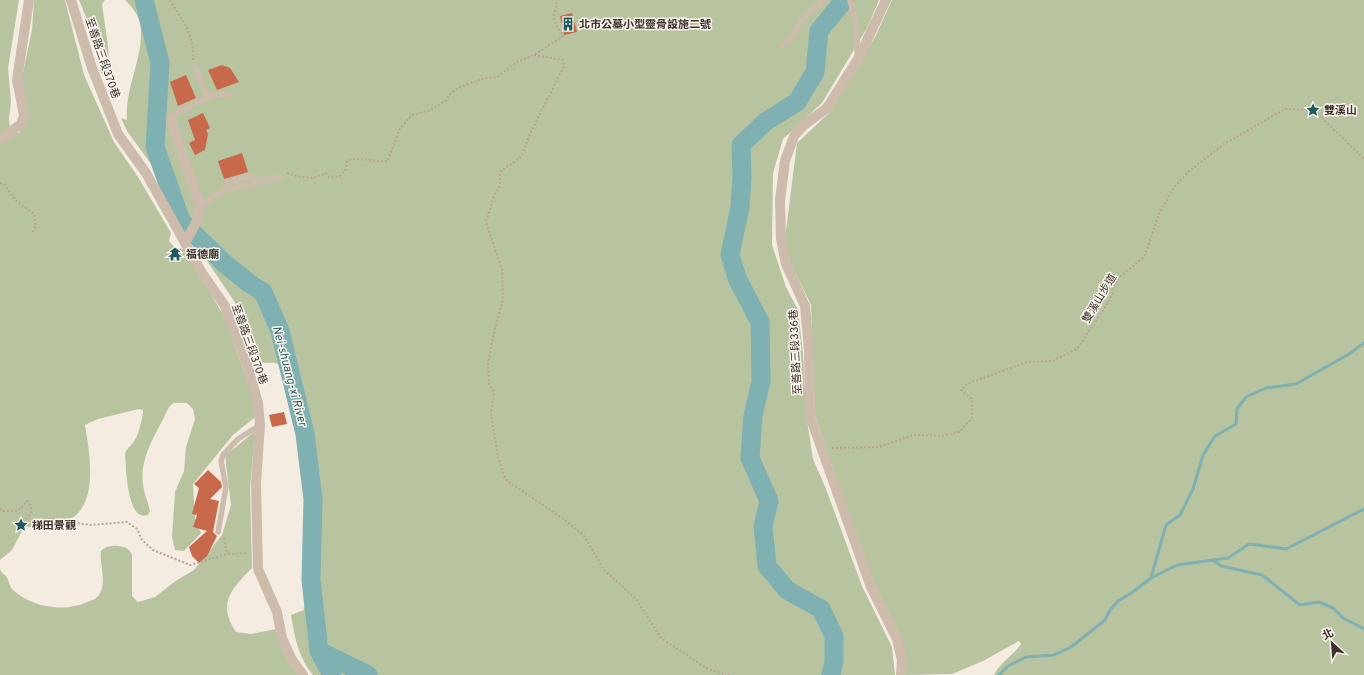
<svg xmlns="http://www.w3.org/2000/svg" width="1364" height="675" viewBox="0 0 1364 675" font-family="Overpass,'Noto Sans TC',sans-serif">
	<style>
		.green { fill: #b8c4a0 }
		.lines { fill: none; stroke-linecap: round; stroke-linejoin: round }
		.stream { stroke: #7fb0b2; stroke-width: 3 }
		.river { stroke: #7fb0b2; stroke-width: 19 }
		.building { fill: #c8694b }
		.path { stroke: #b9a596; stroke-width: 2; stroke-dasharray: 2 2; stroke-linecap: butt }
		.service { stroke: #cdbbac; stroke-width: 5.5 }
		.minor { stroke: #cdbbac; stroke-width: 10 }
		.labels { text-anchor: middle; stroke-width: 3; stroke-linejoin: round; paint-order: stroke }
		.poi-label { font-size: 11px; font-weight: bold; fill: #3b302b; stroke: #fbf5ee; text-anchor: start }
		.street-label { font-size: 11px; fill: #3b302b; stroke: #fbf5ee }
		.water-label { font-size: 12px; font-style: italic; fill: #1f5a5e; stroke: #fbf5ee }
	</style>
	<rect width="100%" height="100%" fill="#f4ebe1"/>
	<g class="green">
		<path d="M0,0H19L8,68L11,102L9,118L10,131L14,133H19L26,123L28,110L23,91L22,77L32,30L34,0H65L84,75L114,142L138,177L171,233L169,241L175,248L184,249L224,316L251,390L256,415L254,418L233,435L193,484L195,520L201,533L184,551L175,550L172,537L175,492L184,471L186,447L195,419L193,409L187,403H173L169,407C158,431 139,457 143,484C144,494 148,502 150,511L148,515C127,523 126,467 125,454C126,449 129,448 132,444C139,436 141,423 143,413V410L139,409L98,419L85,425C89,450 99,501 72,518C59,527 39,527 24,527L12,550L0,560Z"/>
		<path d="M79,0H105L102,4C103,17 114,65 106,74L101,73L94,37Z"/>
		<path d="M125,0H879L867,28L822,103L783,139L773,173L772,245L786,287L798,310L803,353L806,414L813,459L826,489L862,586L892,647L895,675H313C298,656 295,639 291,615L304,610L311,557L294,381C286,362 277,362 258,363L236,304L179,219L159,175L127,131L121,118L127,120C124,87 146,54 140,23C138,14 131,6 125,0Z"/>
		<path d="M892,0H1364V675H994C1000,662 1013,656 1021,644L1019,641L983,661L952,674L906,675L904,648L874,586L815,415L811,305L791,264L785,239L797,143L830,112L876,35Z"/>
		<path d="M255,431L250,488L252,568C231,589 217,604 236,632L251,634L276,629L298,675H0V569C1,572 3,574 6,576C9,580 9,586 13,590C31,607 63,612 85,603C91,600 97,600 100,593C107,582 99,563 101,551C108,543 128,544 132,554V596L138,602L155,597L177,580L194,570L222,535L231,505L225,456Z"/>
	</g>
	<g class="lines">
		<g class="stream">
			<polyline points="1214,561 1221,566 1262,575 1300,605 1319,602 1333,608 1343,618 1364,629"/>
			<polyline points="1151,578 1166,525 1180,515 1193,489 1203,455 1215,436 1236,424 1237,409 1246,397 1266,388 1296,384 1349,354 1364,343"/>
			<polyline points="999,675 1008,666 1026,657 1054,655 1071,647 1105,620 1110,610 1118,601 1130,594 1151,578 1177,565 1228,558 1249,544 1286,549 1364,509"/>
		</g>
		<g class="river">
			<polyline points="144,0 160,63 155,147 181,221 224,263 250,284 263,292 280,331 305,434 313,499 311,580 319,651 332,675"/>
			<polyline points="319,651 368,675"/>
			<polyline points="831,675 834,661 834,636 821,609 787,590 767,566 763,526 769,501 750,458 753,416 761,381 760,322 737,278 730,255 740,207 742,177 741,145 765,122 797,102 815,72 819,31 844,0"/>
		</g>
	</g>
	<g class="building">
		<polygon points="572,13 577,32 564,35 560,16"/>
		<polygon points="222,65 230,68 239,82 217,90 208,70"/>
		<polygon points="186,75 196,98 178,106 170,82"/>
		<polygon points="203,113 210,128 206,130 208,134 205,150 195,155 189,143 195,140 188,120"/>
		<polygon points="242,153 248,172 224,179 218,161"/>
		<polygon points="284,412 287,424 272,427 269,415"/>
		<polygon points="208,470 221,482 222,487 210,499 219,501 213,532 217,536 207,556 199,563 192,556 189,547 207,531 193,527 197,515 192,514 199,488 194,484"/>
	</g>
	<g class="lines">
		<g class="path">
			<path d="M170,0C182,20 195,35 193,60"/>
			<polyline points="534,55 563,60 564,66 530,134 521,157 500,172 500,185 494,196 486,222 502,269 503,299 493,337 488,365 489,383 494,392 491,414 498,457 506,480 565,520 584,536 605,571 636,599 661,638 706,668 726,675"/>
			<path d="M287,173L300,177L313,178L326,173L329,177L340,176L346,169L347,161C361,156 374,163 388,161L400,128L412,115L430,110L445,101L451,93L460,87L485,78L497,77L517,62L534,55L563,36C559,30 554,23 554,15C555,9 558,10 556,0"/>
			<polyline points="0,183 5,185 15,200 34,214 36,225 32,233"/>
			<polyline points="832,448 879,447 914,435 942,436 959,432 972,418 972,399 961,390 967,384 1027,362 1052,361 1077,349 1110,300 1117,279 1144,257 1159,214 1173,189 1188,172 1224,144 1285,109 1314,110 1364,159"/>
			<path d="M0,508L4,511H18L27,501C36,510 30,517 21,523L24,524L56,518L65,525L77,523L91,525L127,522L137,529L142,540L153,550L190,565L227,554L248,553"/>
			<polyline points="224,538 227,554"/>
			<polyline points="728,675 732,675"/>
		</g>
		<g class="service">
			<polyline points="850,0 857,28 857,55"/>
			<polyline points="782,46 793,36 802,19 824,0"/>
			<polyline points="195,67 208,98"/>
			<polyline points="171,120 176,112 216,94 231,95"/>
			<polyline points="226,183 249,176 257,182"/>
			<polyline points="200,206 223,191 243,185 251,186 257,182 281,177"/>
			<polyline points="218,532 226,487 221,461 223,455 238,439 260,425"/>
		</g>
		<g class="minor">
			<polyline points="71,0 92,68 118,134 146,173 202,273 225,306 247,364 258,403 260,425 256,483 258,569 277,612 282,638 292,660 303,675"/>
			<polyline points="886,0 858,59 827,108 803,126 794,136 785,161 780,200 781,239 786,264 805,306 809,350 810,416 871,587 897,639 902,660 901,675"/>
			<polyline points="171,120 200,206 197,221 185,243"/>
			<polyline points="0,140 21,124 24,115 17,80 29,0"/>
		</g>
	</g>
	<defs>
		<g id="building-bare" transform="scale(1.08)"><path d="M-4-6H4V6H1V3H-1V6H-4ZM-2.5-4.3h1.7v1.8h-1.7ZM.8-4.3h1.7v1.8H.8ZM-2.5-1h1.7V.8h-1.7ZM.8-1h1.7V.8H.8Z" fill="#1f5a5e" stroke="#fbf5ee" stroke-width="2.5" paint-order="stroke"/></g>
		<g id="sight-bare" transform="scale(1.08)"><path d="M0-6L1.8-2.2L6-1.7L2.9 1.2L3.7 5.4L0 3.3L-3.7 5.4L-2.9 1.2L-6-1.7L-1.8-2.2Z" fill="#1f5a5e" stroke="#fbf5ee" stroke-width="2.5" paint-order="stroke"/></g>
		<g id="temple-bare" transform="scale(1.08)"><path d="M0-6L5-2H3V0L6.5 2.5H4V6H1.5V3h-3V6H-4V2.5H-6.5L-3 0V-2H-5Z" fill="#1f5a5e" stroke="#fbf5ee" stroke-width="2.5" paint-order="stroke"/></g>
	</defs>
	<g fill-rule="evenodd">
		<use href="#building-bare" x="568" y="24"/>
		<use href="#sight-bare" x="1313" y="110"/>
		<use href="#temple-bare" x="175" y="254"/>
		<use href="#sight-bare" x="21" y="525"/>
	</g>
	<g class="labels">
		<g class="poi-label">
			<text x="579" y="28">北市公墓小型靈骨設施二號</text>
			<text x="1324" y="114">雙溪山</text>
			<text x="186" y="258">福德廟</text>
			<text x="32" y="529">梯田景觀</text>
		</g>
		<g class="street-label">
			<text transform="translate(103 58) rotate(71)" y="4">至善路三段370巷</text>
			<text transform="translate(1099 298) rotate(-59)" y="4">雙溪山步道</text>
			<text transform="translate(250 344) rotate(70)" y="4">至善路三段370巷</text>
			<text transform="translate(795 352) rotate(-93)" y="4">至善路三段336巷</text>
		</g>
		<g class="water-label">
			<text transform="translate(290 376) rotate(75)" y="4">Nei-shuang-xi River</text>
		</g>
	</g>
	<g transform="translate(1332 643) rotate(334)" stroke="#fbf5ee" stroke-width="3" paint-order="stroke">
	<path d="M0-3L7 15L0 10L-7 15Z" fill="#3b302b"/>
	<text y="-6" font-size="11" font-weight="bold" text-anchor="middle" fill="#3b302b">北</text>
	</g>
</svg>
